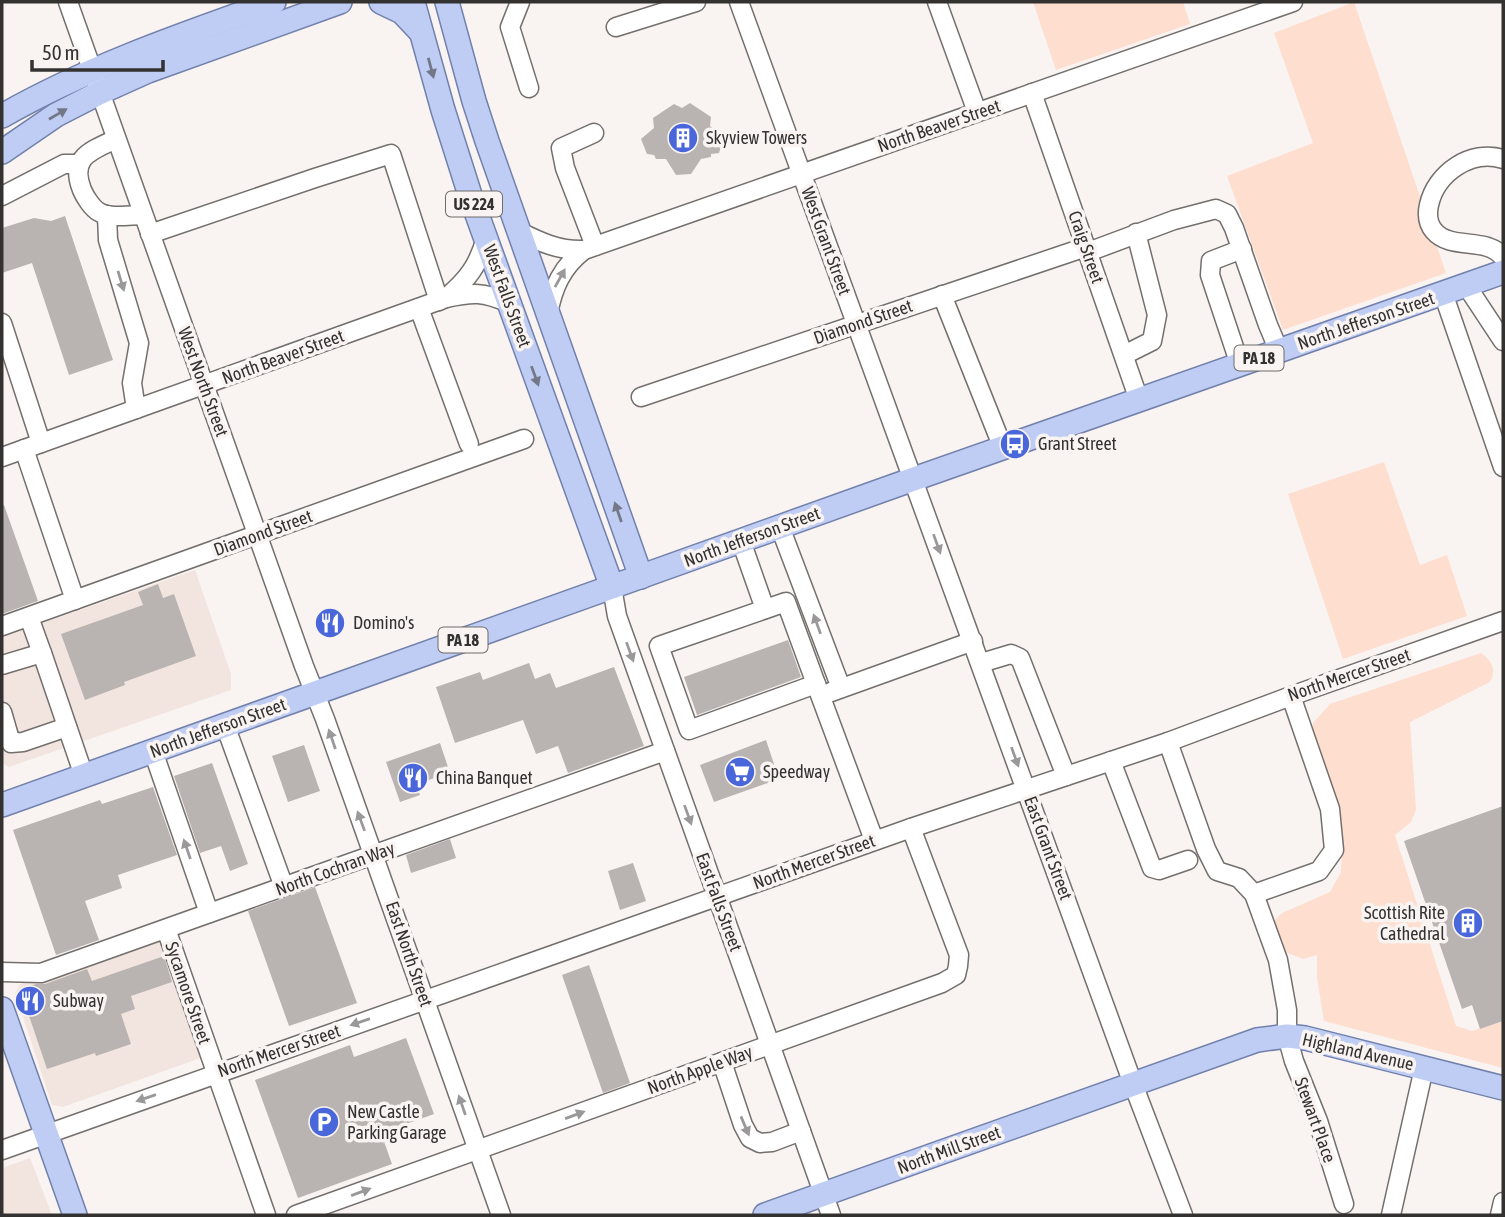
<svg xmlns="http://www.w3.org/2000/svg" width="1505" height="1217" viewBox="0 0 1505 1217" font-family="'Asap Condensed',sans-serif">
	<style>
		.built { fill: #f2e5df }
		.green { fill: #fedece }
		.building { fill: #b9b4b2 }
		.lines { fill: none; stroke-linecap: round; stroke-linejoin: round }
		.minor-casing { stroke: #736f6d; stroke-width: 21 }
		.major-casing { stroke: #7281ab; stroke-width: 26 }
		.minor { stroke: #fff; stroke-width: 18 }
		.major { stroke: #bfcdf4; stroke-width: 23 }
		.oneway { fill: #737889 }
		.oneway2 { fill: #9a9898 }
		.labels { text-anchor: middle; stroke-width: 7; stroke-linejoin: round; paint-order: stroke }
		.shield { fill: #f9f4f2; stroke: #6f6c6b; stroke-width: 2 }
		.shield-label { font-size: 16px; font-weight: bold; fill: #343231 }
		.street-label { font-size: 18px; fill: #343231; stroke: #f9f4f2 }
		.poi-label { font-size: 18px; fill: #343231; stroke: #f9f4f2; text-anchor: start }
	</style>
	<rect width="100%" height="100%" fill="#f9f4f2"/>
	<g class="built">
		<polygon points="195,570 231,674 231,690 9,767 2,763 2,637"/>
		<polygon points="168,934 209,1055 63,1107 52,1105 15,993 20,984"/>
		<polygon points="30,1158 52,1215 2,1215 2,1168"/>
	</g>
	<g class="green">
		<polygon points="1033,2 1183,2 1190,24 1056,70"/>
		<polygon points="1354,2 1446,273 1283,330 1227,176 1313,143 1274,33"/>
		<polygon points="1384,462 1420,565 1447,555 1467,616 1343,659 1288,494"/>
		<path d="M1481,653C1492,661 1497,669 1490,682L1410,722L1416,810L1411,822L1395,835L1456,1026L1472,1031L1503,1021V1068L1324,1021L1317,978V955L1303,959L1277,949L1269,926L1282,913L1330,892L1341,872L1342,842L1311,741L1313,723L1330,704Z"/>
	</g>
	<g class="building">
		<polygon points="690,103 711,117 710,126 724,137 719,153 711,154 711,157 701,159 691,174 676,175 666,159 656,159 654,155 647,154 641,139 654,128 653,118 674,104 682,108"/>
		<polygon points="65,216 113,360 69,375 32,263 2,273 2,228 34,218 51,221"/>
		<polygon points="2,505 4,505 38,601 2,614"/>
		<polygon points="158,584 163,598 174,594 196,656 124,682 125,685 85,700 61,634 143,605 138,592"/>
		<polygon points="788,640 801,677 697,715 684,677"/>
		<polygon points="529,663 535,679 550,673 556,688 614,667 644,746 568,773 558,746 536,754 523,720 455,743 436,687 480,672 483,680"/>
		<polygon points="766,740 779,779 714,802 700,765"/>
		<polygon points="440,743 450,773 416,784 420,795 400,802 386,762"/>
		<polygon points="304,745 320,791 288,802 272,756"/>
		<polygon points="212,763 248,864 230,871 221,846 200,853 174,776"/>
		<polygon points="153,787 177,855 118,875 122,888 85,901 99,940 56,955 13,830 100,800 102,804"/>
		<polygon points="1503,806 1503,1021 1480,1029 1472,1005 1462,1009 1404,841"/>
		<polygon points="450,839 456,858 411,873 406,855"/>
		<polygon points="633,863 646,901 620,910 608,871"/>
		<polygon points="315,887 357,1003 289,1026 248,911"/>
		<polygon points="164,956 172,982 131,996 135,1009 121,1014 131,1044 96,1056 95,1053 47,1069 20,989 36,984 45,984 87,969 92,981"/>
		<polygon points="589,965 630,1083 603,1093 562,975"/>
		<polygon points="406,1038 434,1114 381,1133 392,1164 298,1198 255,1080 350,1045 354,1057"/>
	</g>
	<g class="lines">
		<g class="minor-casing">
			<g id="minor">
				<polyline points="68,2 304,666 325,719 501,1215"/>
				<polyline points="520,2 510,27 529,88"/>
				<polyline points="739,2 1133,1084 1183,1215"/>
				<polyline points="937,2 977,112"/>
				<polyline points="616,27 696,2"/>
				<polyline points="1032,93 1139,400"/>
				<polyline points="594,133 561,148 565,168 595,246"/>
				<path d="M116,139C91,151 69,157 82,190C85,197 92,208 99,212C110,219 130,215 143,215"/>
				<path d="M1503,159C1471,149 1436,173 1429,205C1427,214 1428,224 1434,231C1451,251 1486,236 1503,257"/>
				<polyline points="2,196 64,164 78,164"/>
				<polyline points="107,215 108,240 139,343 132,383 136,409"/>
				<path d="M518,231C540,242 559,251 584,250"/>
				<polyline points="150,234 315,178 391,154 439,301"/>
				<polyline points="1088,252 1174,220 1216,209 1227,214 1234,228 1268,325 1279,351"/>
				<polyline points="1466,285 1503,341"/>
				<polyline points="1443,293 1503,467"/>
				<polyline points="942,295 1003,448"/>
				<path d="M446,298C468,279 478,266 486,238"/>
				<polyline points="419,308 469,444"/>
				<path d="M548,314C553,287 562,267 584,250L1293,2"/>
				<polyline points="2,323 41,443"/>
				<polyline points="1124,355 1152,341 1157,315 1136,233"/>
				<polyline points="1240,365 1210,275 1211,261 1242,249"/>
				<polyline points="641,397 1086,247"/>
				<polyline points="24,449 75,600"/>
				<path d="M2,457L446,298C474,292 483,292 509,303"/>
				<polyline points="780,527 841,688"/>
				<polyline points="741,541 765,609"/>
				<polyline points="612,587 617,616 831,1215"/>
				<polygon points="786,602 816,684 689,730 659,646"/>
				<polyline points="29,617 42,653"/>
				<polyline points="2,626 524,439"/>
				<polyline points="981,663 1011,654 1020,658 1066,776"/>
				<polyline points="2,665 42,653 84,776"/>
				<polyline points="816,684 874,840"/>
				<polyline points="831,692 973,641"/>
				<polyline points="2,712 11,743 23,742 67,727"/>
				<polyline points="225,725 284,887"/>
				<polyline points="1168,742 1206,849 1217,871 1239,878 1254,894 1278,960 1287,1010 1287,1036 1294,1061 1318,1121 1344,1204"/>
				<polyline points="153,751 209,913"/>
				<polyline points="1111,761 1152,868 1159,870 1188,860"/>
				<polyline points="1254,894 1319,871 1334,850 1330,809 1291,696"/>
				<polyline points="166,929 266,1215"/>
				<polyline points="2,972 41,973 665,751"/>
				<polyline points="722,1062 743,1125 750,1138 760,1143 772,1142 801,1131"/>
				<polyline points="2,1150 911,828 1168,742 1291,696 1503,621"/>
				<polyline points="296,1215 942,983 956,975 958,966 959,955 911,828"/>
				<polyline points="1391,1215 1424,1068"/>
				<polyline points="1500,1215 1503,1202"/>
			</g>
		</g>
		<g class="major-casing">
			<g id="major">
				<polyline points="381,2 402,12 420,31"/>
				<polyline points="413,2 443,110 470,195 612,587"/>
				<polyline points="447,2 474,101 487,141 641,577"/>
				<path d="M2,116C88,67 181,35 274,2"/>
				<polyline points="2,152 56,115 99,93 148,71 340,2"/>
				<polyline points="2,805 894,486 1503,272"/>
				<polyline points="2,1009 75,1215"/>
				<polyline points="765,1215 1257,1040 1287,1036 1305,1038 1503,1088"/>
			</g>
		</g>
		<use href="#minor" class="minor"/>
		<use href="#major" class="major"/>
	</g>
	<defs><path id="oneway-solid" d="M-6-.8H1V-3.2L6.5 0L1 3.2V.8H-6Z" transform="scale(1.75)"/></defs>
	<g class="oneway">
		<use href="#oneway-solid" transform="translate(431 68) rotate(75)"/>
		<use href="#oneway-solid" transform="translate(58 114) rotate(-30)"/>
		<use href="#oneway-solid" transform="translate(535 376) rotate(70)"/>
		<use href="#oneway-solid" transform="translate(618 512) rotate(-109)"/>
	</g>
	<g class="oneway2">
		<use href="#oneway-solid" transform="translate(560 278) rotate(-61)"/>
		<use href="#oneway-solid" transform="translate(121 281) rotate(73)"/>
		<use href="#oneway-solid" transform="translate(937 544) rotate(70)"/>
		<use href="#oneway-solid" transform="translate(817 624) rotate(-110)"/>
		<use href="#oneway-solid" transform="translate(630 652) rotate(70)"/>
		<use href="#oneway-solid" transform="translate(332 739) rotate(-109)"/>
		<use href="#oneway-solid" transform="translate(1015 757) rotate(70)"/>
		<use href="#oneway-solid" transform="translate(688 815) rotate(70)"/>
		<use href="#oneway-solid" transform="translate(361 821) rotate(-110)"/>
		<use href="#oneway-solid" transform="translate(187 849) rotate(-109)"/>
		<use href="#oneway-solid" transform="translate(360 1022) rotate(161)"/>
		<use href="#oneway-solid" transform="translate(146 1098) rotate(161)"/>
		<use href="#oneway-solid" transform="translate(462 1105) rotate(-109)"/>
		<use href="#oneway-solid" transform="translate(575 1115) rotate(-20)"/>
		<use href="#oneway-solid" transform="translate(745 1126) rotate(67)"/>
		<use href="#oneway-solid" transform="translate(361 1192) rotate(-20)"/>
	</g>
	<defs>
		<g id="building-disc" transform="scale(1.575)"><circle r="9.5" fill="#4966da" stroke="#f9f4f2"/><path d="M-4-6H4V6H1V3H-1V6H-4ZM-2.5-4.3h1.7v1.8h-1.7ZM.8-4.3h1.7v1.8H.8ZM-2.5-1h1.7V.8h-1.7ZM.8-1h1.7V.8H.8Z" fill="#fff"/></g>
		<g id="bus-disc" transform="scale(1.575)"><circle r="9.5" fill="#4966da" stroke="#f9f4f2"/><path d="M-5-6H5V4H4V6H2V4H-2V6H-4V4H-5ZM-3.5-4V0h7V-4ZM-3.5 1.2v1.5H-2V1.2ZM2 1.2v1.5H3.5V1.2Z" fill="#fff"/></g>
		<g id="restaurant-disc" transform="scale(1.575)"><circle r="9.5" fill="#4966da" stroke="#f9f4f2"/><path d="M-5-6h1v4h1v-4h1v4h1v-4h1v5L-1.5 .5V6h-2V.5L-5-1ZM5-6V6H3V1.5H1.5Q1.5-4 5-6Z" fill="#fff"/></g>
		<g id="supermarket-disc" transform="scale(1.575)"><circle r="9.5" fill="#4966da" stroke="#f9f4f2"/><path d="M-6-5.5h2.5l.6 2H6L4.5 2H-2.5L-4.4-4H-6ZM-1.5 3.2a1.3 1.3 0 1 0 .1 0ZM3 3.2a1.3 1.3 0 1 0 .1 0Z" fill="#fff"/></g>
		<g id="parking-disc" transform="scale(1.575)"><circle r="9.5" fill="#4966da" stroke="#f9f4f2"/><path d="M-3.5-5.5H1a3.5 3.5 0 0 1 0 7H-1V5.5H-3.5ZM-1-3.4V-.6H.8a1.4 1.4 0 0 0 0-2.8Z" fill="#fff"/></g>
	</defs>
	<g fill-rule="evenodd">
		<use href="#building-disc" x="683" y="138"/>
		<use href="#bus-disc" x="1015" y="444"/>
		<use href="#restaurant-disc" x="330" y="623"/>
		<use href="#supermarket-disc" x="740" y="772"/>
		<use href="#restaurant-disc" x="413" y="778"/>
		<use href="#building-disc" x="1468" y="923"/>
		<use href="#restaurant-disc" x="30" y="1001"/>
		<use href="#parking-disc" x="324" y="1122"/>
	</g>
	<g class="labels">
		<g class="shield">
			<rect x="446" y="191.5" width="56" height="25" rx="5"/>
			<rect x="1234.5" y="345.5" width="49" height="25" rx="5"/>
			<rect x="438.5" y="627.5" width="49" height="25" rx="5"/>
		</g>
		<g class="shield-label">
			<text x="474" y="210">US 224</text>
			<text x="1259" y="364">PA 18</text>
			<text x="463" y="646">PA 18</text>
		</g>
		<g class="street-label">
			<text transform="translate(939 126) rotate(-19)" y="6">North Beaver Street</text>
			<text transform="translate(826 241) rotate(70)" y="6">West Grant Street</text>
			<text transform="translate(1086 247) rotate(71)" y="6">Craig Street</text>
			<text transform="translate(507 296) rotate(70)" y="6">West Falls Street</text>
			<text transform="translate(1366 321) rotate(-19)" y="6">North Jefferson Street</text>
			<text transform="translate(863 322) rotate(-19)" y="6">Diamond Street</text>
			<text transform="translate(283 357) rotate(-20)" y="6">North Beaver Street</text>
			<text transform="translate(203 382) rotate(70)" y="6">West North Street</text>
			<text transform="translate(263 533) rotate(-20)" y="6">Diamond Street</text>
			<text transform="translate(752 537) rotate(-20)" y="6">North Jefferson Street</text>
			<text transform="translate(1349 675) rotate(-19)" y="6">North Mercer Street</text>
			<text transform="translate(218 728) rotate(-20)" y="6">North Jefferson Street</text>
			<text transform="translate(1048 848) rotate(70)" y="6">East Grant Street</text>
			<text transform="translate(814 862) rotate(-20)" y="6">North Mercer Street</text>
			<text transform="translate(335 869) rotate(-20)" y="6">North Cochran Way</text>
			<text transform="translate(719 902) rotate(70)" y="6">East Falls Street</text>
			<text transform="translate(409 954) rotate(71)" y="6">East North Street</text>
			<text transform="translate(188 993) rotate(71)" y="6">Sycamore Street</text>
			<text transform="translate(279 1051) rotate(-19)" y="6">North Mercer Street</text>
			<text transform="translate(1358 1052) rotate(13)" y="6">Highland Avenue</text>
			<text transform="translate(700 1070) rotate(-20)" y="6">North Apple Way</text>
			<text transform="translate(1315 1120) rotate(70)" y="6">Stewart Place</text>
			<text transform="translate(949 1150) rotate(-20)" y="6">North Mill Street</text>
		</g>
		<g class="poi-label">
			<text x="706" y="144">Skyview Towers</text>
			<text x="1038" y="450">Grant Street</text>
			<text x="353" y="629">Domino's</text>
			<text x="763" y="778">Speedway</text>
			<text x="436" y="784">China Banquet</text>
			<text x="1445" y="919" text-anchor="end">Scottish Rite<tspan x="1445" dy="21">Cathedral</tspan></text>
			<text x="53" y="1007">Subway</text>
			<text x="347" y="1118">New Castle<tspan x="347" dy="21">Parking Garage</tspan></text>
		</g>
	</g>
	<rect width="1505" height="1217" fill="none" stroke="#343231" stroke-width="7"/>
	<path d="M32 60v10h131v-10" fill="none" stroke="#343231" stroke-width="3.5"/>
	<text x="42" y="60" font-size="21" fill="#343231" stroke="#f9f4f2" stroke-width="5" paint-order="stroke">50 m</text>
</svg>
